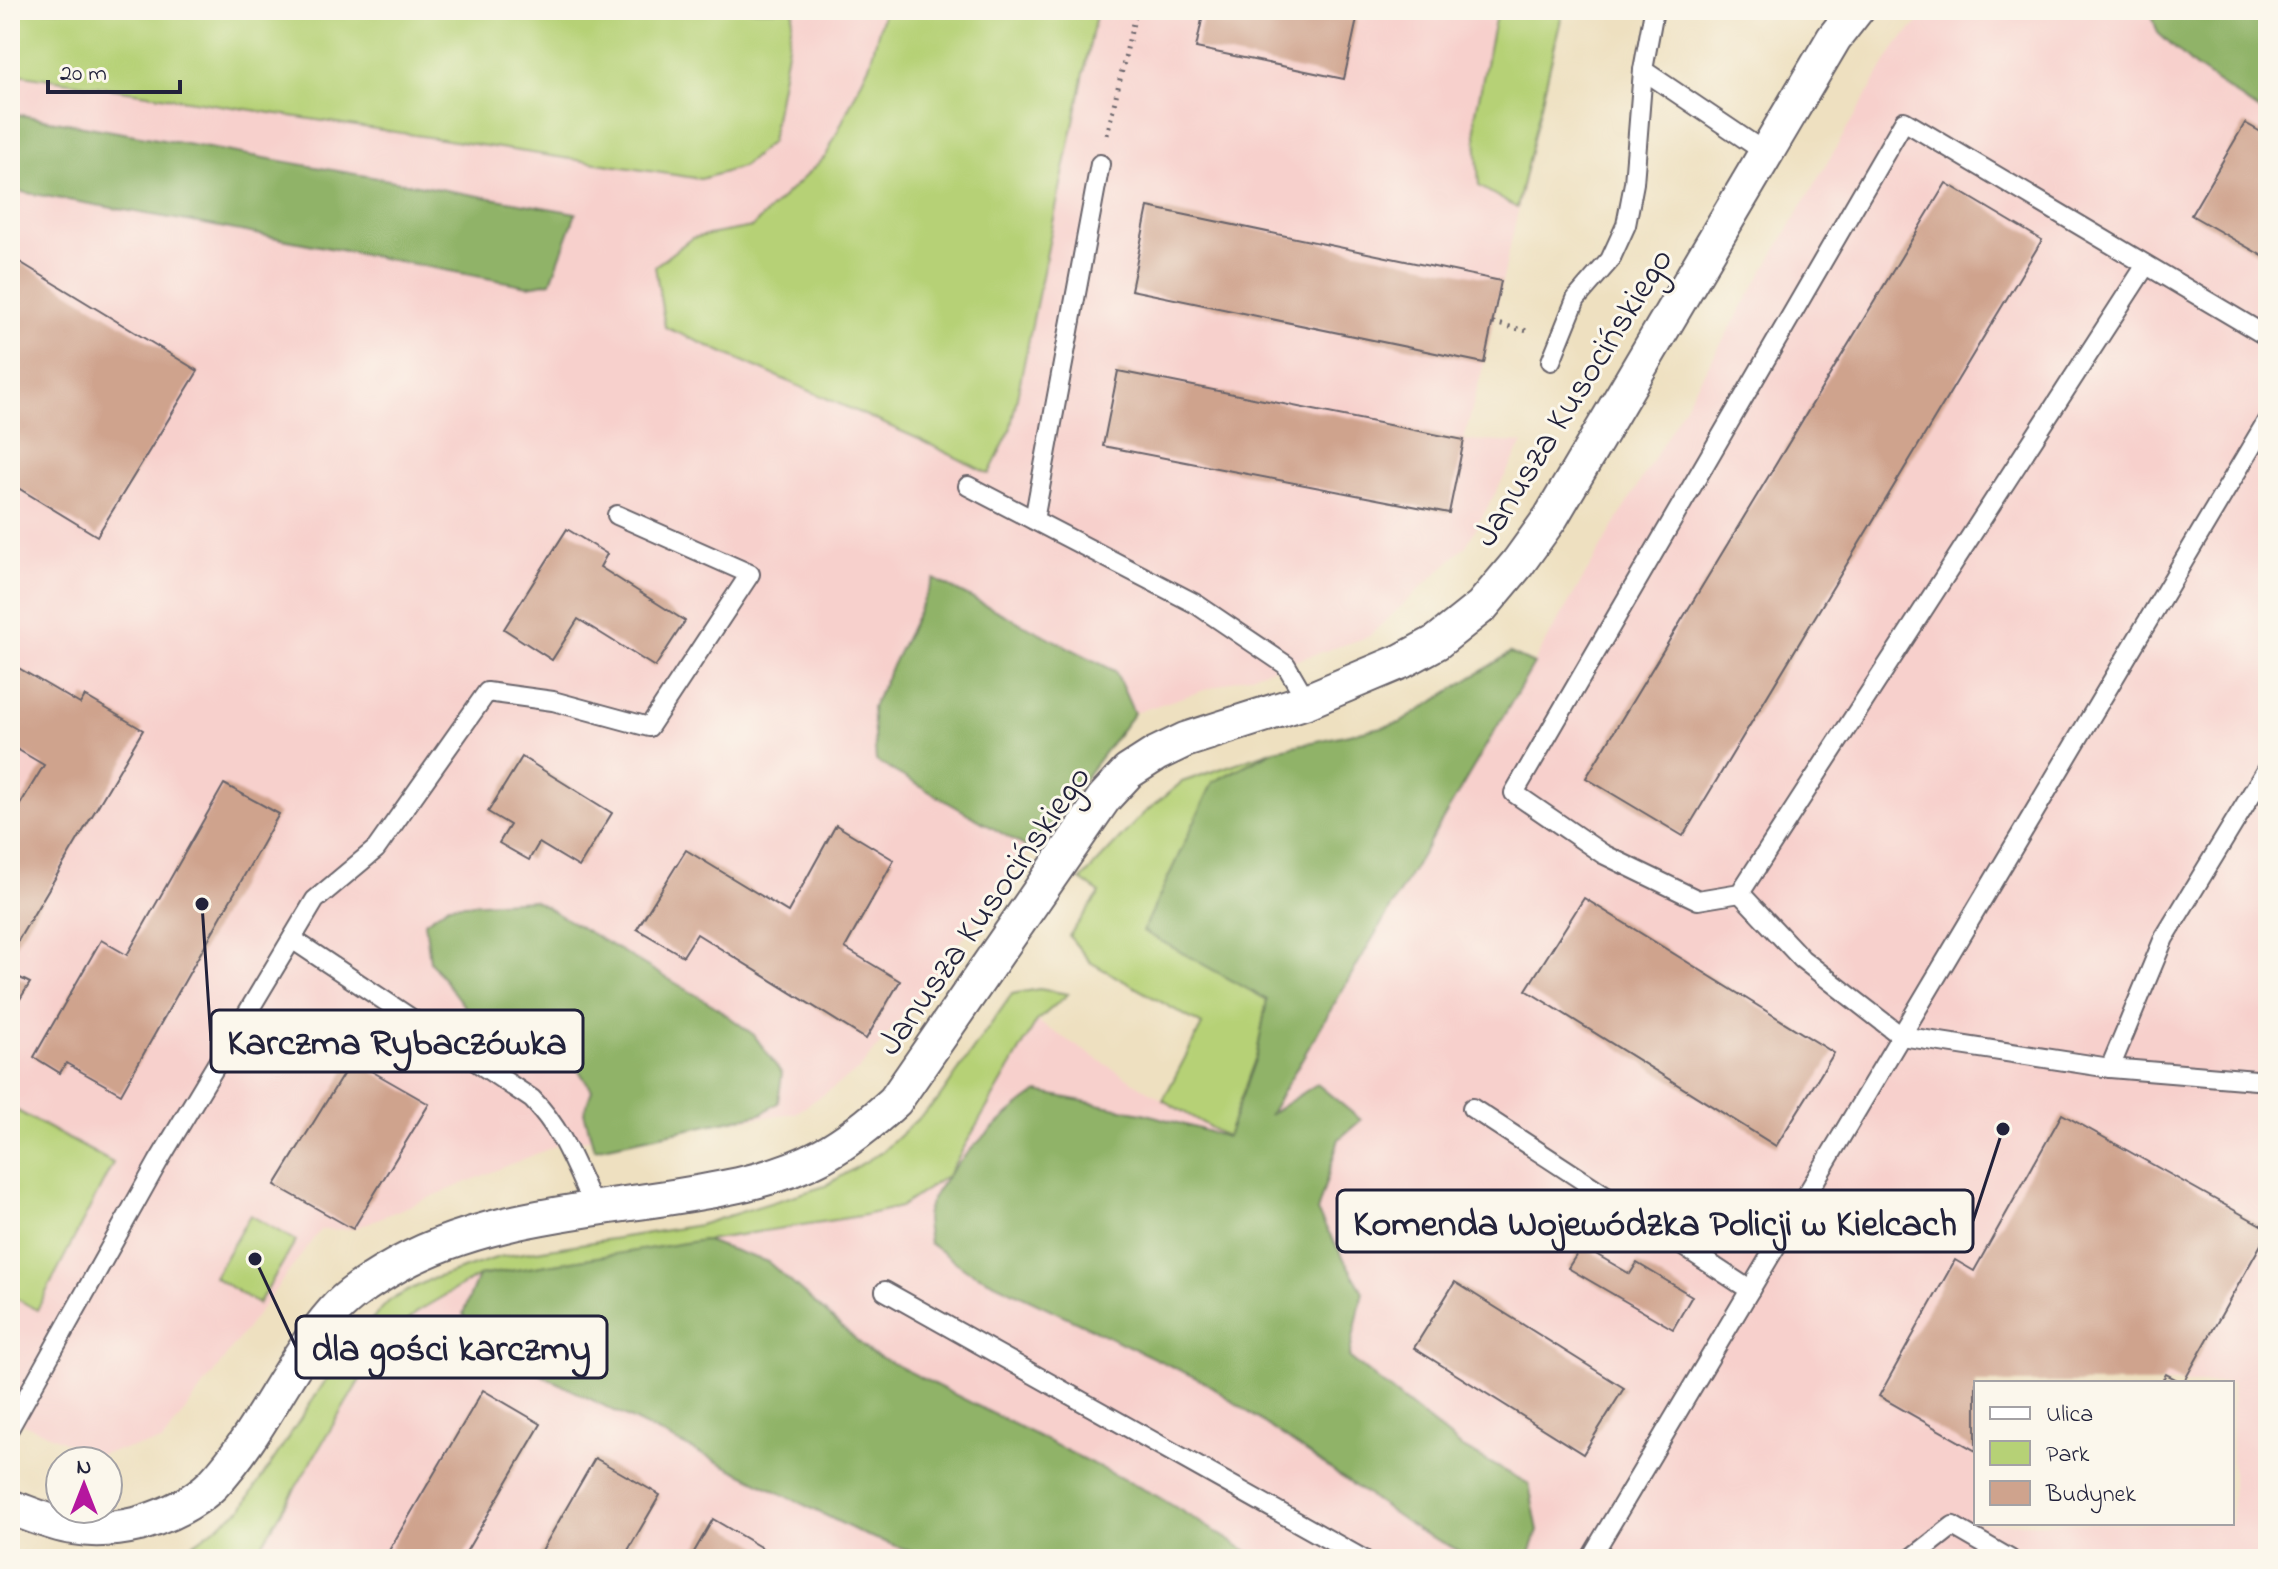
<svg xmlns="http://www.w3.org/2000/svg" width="2278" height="1569" viewBox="0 0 2278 1569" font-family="'Indie Flower',sans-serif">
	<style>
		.built { fill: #f7d0cc; fill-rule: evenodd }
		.green { fill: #b6d176; stroke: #6c7a58; stroke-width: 2 }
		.forest { fill: #90b367; stroke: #596a51; stroke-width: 2 }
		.building { fill: #cfa38d }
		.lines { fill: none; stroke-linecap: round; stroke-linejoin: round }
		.lane-casing { stroke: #69646a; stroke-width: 22 }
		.street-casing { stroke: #69646a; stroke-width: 38 }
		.path { stroke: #69646a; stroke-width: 5; stroke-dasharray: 2 6; stroke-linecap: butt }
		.lane { stroke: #fff; stroke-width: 18 }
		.street { stroke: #fff; stroke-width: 34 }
		.labels { text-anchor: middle; stroke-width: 6; stroke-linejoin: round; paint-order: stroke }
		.street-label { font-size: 36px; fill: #22223b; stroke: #fbf7ec }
		.leader { fill: none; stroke: #22223b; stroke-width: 3 }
		.callout-dot { fill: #22223b; stroke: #fbf7ec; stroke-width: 3 }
		.callout { fill: #fbf7ec; stroke: #22223b; stroke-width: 3 }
		.callout-label { font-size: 38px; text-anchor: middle; font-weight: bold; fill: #22223b }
	</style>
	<rect width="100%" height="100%" fill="#fbf7ec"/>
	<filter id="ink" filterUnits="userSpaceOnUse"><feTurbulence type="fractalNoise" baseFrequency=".0125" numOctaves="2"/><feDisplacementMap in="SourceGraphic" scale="16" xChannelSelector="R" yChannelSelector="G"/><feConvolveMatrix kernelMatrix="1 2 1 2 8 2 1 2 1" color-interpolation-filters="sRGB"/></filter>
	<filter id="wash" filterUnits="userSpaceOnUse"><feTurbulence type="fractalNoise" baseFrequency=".006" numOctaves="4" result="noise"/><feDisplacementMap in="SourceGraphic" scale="32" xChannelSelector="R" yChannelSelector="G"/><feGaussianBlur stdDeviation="1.8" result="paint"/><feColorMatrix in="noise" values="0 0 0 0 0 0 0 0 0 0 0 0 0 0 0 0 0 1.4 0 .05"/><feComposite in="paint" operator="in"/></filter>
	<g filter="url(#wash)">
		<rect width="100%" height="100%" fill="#eee0c0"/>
		<g class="built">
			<polygon points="10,10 1563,10 1484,363 1464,440 1523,443 1466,546 1368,637 1134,713 916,1000 859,1070 796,1113 565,1142 353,1229 320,1230 162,1442 94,1455 10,1418"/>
			<path d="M1931,10H2268V1559H253L376,1353L418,1311L478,1276L860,1216L900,1207L948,1174L1037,1021L1163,1100L1248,1149L1897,44ZM1976,1383H2232V1523H1976Z"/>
		</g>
		<g class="green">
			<polygon points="10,10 794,10 771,142 742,167 701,179 10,73"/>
			<polygon points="884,10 1097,10 1010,431 989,474 921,440 665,327 655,266 692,238 752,227 826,156 870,63"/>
			<polygon points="1497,10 1563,10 1517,208 1479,186 1475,117"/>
			<polygon points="1275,750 1213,782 1267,1000 1257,1054 1227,1137 1163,1100 1202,1025 1090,962 1069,936 1100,893 1081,880 1143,814 1182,782"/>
			<polygon points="1039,989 1068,994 1037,1021 948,1175 900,1207 860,1216 478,1276 418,1311 376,1353 253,1559 145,1559 186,1549 242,1508 352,1340 390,1300 429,1280 499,1257 699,1225 825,1186 883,1151 938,1100 1012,994"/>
			<polygon points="10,1107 113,1163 37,1310 10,1295"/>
			<polygon points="250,1215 296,1241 258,1304 214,1277"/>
		</g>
		<g class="forest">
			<polygon points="2150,10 2268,10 2268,117 2194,66 2158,33"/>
			<polygon points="10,113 576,213 551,282 528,286 204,224 10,190"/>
			<polygon points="934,579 1115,671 1134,713 1031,850 876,761 872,707"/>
			<path d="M1510,653L1534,664L1269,1115L1317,1084L1361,1120L1339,1139L1317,1212L1363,1292L1349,1357L1461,1447L1529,1484L1538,1531L1528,1559H1476L1419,1531L1205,1382L967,1270L929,1243C928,1234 924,1220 927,1212C936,1176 1008,1111 1038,1092L1147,1114L1227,1137L1257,1054L1267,1000L1143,931L1213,782L1275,750L1400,723Z"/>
			<polygon points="534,900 713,1005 754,1035 782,1074 778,1103 761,1114 594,1149 584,1112 592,1090 573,1062 476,1022 430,961 425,922 449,905"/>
			<polygon points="703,1240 768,1262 870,1352 1157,1496 1260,1559 933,1559 865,1535 477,1343 463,1314 478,1276"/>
		</g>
		<g id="blocks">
			<g class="building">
				<polygon points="1204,10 1359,10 1344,79 1196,48"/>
				<polygon points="2245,123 2268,136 2268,259 2191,215"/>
				<polygon points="1946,183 2042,240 1683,836 1586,778"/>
				<polygon points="1148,207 1501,281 1484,363 1131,290"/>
				<polygon points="10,256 198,371 97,536 10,483"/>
				<polygon points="1118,371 1464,440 1449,513 1103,446"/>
				<polygon points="567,529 607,554 600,567 685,621 655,667 578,619 552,660 504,629"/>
				<polygon points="10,663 80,704 85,696 143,730 10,954 10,821 44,765 10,745"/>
				<polygon points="522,757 612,813 579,867 539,843 529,860 499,843 510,825 488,812"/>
				<polygon points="224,784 279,814 121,1094 66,1063 60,1073 34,1057 101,940 127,955"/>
				<polygon points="836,825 894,860 845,948 900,981 866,1039 697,934 683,956 637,929 686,850 788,912"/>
				<polygon points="1584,898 1834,1053 1776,1146 1526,990"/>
				<polygon points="10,973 30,983 10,1015"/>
				<polygon points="352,1060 429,1104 353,1229 275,1185"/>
				<polygon points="2062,1114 2268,1229 2268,1232 2183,1383 2166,1374 2161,1383 1976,1383 1976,1451 1879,1396 1955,1260 1974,1271"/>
				<polygon points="1582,1246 1630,1274 1637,1263 1692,1296 1673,1329 1568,1268"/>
				<polygon points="1455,1282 1624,1388 1583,1454 1414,1348"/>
				<polygon points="483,1390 541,1424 462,1559 384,1559"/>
				<polygon points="595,1458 660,1495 623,1559 537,1559"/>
				<polygon points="713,1519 772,1554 769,1559 690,1559"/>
			</g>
		</g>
	</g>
	<g filter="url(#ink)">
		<use href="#blocks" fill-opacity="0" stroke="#69646a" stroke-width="2"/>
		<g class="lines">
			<g class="lane-casing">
				<g id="lane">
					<polyline points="1654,10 1643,70 1766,153"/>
					<polyline points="2146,265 1740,893 1698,900 1603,854 1514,793 1904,121 2268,337"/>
					<polyline points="1551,361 1576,299 1610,260 1626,225 1634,183 1643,70"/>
					<polyline points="968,486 1196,604 1286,665 1307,701"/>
					<polyline points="1034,520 1100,164"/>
					<polyline points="1740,893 1802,959 1901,1036 2268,419"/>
					<path d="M292,939L532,1099C565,1133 575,1168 595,1209"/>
					<polyline points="2110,1068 2164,938 2268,767"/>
					<polyline points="1472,1108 1750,1290"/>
					<polyline points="885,1291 1363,1559"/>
					<polyline points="10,1427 158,1162 315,900 376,849 487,692 553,701 649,727 750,574 617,515"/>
					<polyline points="1590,1559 1901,1036 2110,1068 2268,1081"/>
					<polyline points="1911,1559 1953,1526 2010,1559"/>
				</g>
			</g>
			<g class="street-casing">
				<path id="street" d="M10,1507C30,1514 52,1524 73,1527C95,1531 118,1529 139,1524C165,1516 193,1504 213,1484C261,1433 288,1363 334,1311C348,1295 369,1282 387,1271C469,1221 573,1212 666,1198C718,1190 775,1181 823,1155C850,1140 872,1122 895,1101L1104,798L1128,772L1156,754L1185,740L1307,701L1402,661L1437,642L1482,606L1518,563L1551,517L1834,38L1856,10"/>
			</g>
			<g class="path">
				<polyline points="1107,135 1136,10"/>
				<polyline points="1493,323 1532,332"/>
			</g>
			<use href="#lane" class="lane"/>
			<use href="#street" class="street"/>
		</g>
	</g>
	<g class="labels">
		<g class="street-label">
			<text transform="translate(1571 396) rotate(-58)" y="13">Janusza Kusocińskiego</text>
			<text transform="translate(982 909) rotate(-55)" y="13">Janusza Kusocińskiego</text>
		</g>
	</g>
	<path class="leader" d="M202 904L211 1041M2003 1129L1973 1221M255 1259L296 1347"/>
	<g class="callout-dot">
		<circle cx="202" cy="904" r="8"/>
		<circle cx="2003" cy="1129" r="8"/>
		<circle cx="255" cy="1259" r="8"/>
	</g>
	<g class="callout">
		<rect x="211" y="1010" width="372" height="62" rx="8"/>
		<rect x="1337" y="1190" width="636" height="62" rx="8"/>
		<rect x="296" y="1316" width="311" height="62" rx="8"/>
	</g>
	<g class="callout-label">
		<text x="397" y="1054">Karczma Rybaczówka</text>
		<text x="1655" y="1235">Komenda Wojewódzka Policji w Kielcach</text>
		<text x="451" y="1360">dla gości karczmy</text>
	</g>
	<rect width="2278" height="1569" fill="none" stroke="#fbf7ec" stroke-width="40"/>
	<rect x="1974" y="1381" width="260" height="144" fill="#fbf7ec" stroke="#a4a2a5" stroke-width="2"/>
	<rect x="1990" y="1407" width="40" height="12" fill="#ffffff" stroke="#a4a2a5" stroke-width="2"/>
	<text x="2046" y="1421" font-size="24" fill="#22223b">Ulica</text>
	<rect x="1990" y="1441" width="40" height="24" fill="#b6d176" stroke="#a4a2a5" stroke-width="2"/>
	<text x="2046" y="1461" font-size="24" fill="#22223b">Park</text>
	<rect x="1990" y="1481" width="40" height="24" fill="#cfa38d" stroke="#a4a2a5" stroke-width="2"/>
	<text x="2046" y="1501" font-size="24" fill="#22223b">Budynek</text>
	<g transform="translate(84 1485)"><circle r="38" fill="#fbf7ec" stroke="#a4a2a5" stroke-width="2"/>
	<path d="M0-6L14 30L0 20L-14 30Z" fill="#b5179e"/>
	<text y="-12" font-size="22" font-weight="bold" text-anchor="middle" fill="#22223b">N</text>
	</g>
	<path d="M48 80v12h132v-12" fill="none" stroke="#22223b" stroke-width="4"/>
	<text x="60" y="80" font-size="24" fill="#22223b" stroke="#fbf7ec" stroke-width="6" paint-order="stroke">20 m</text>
</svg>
